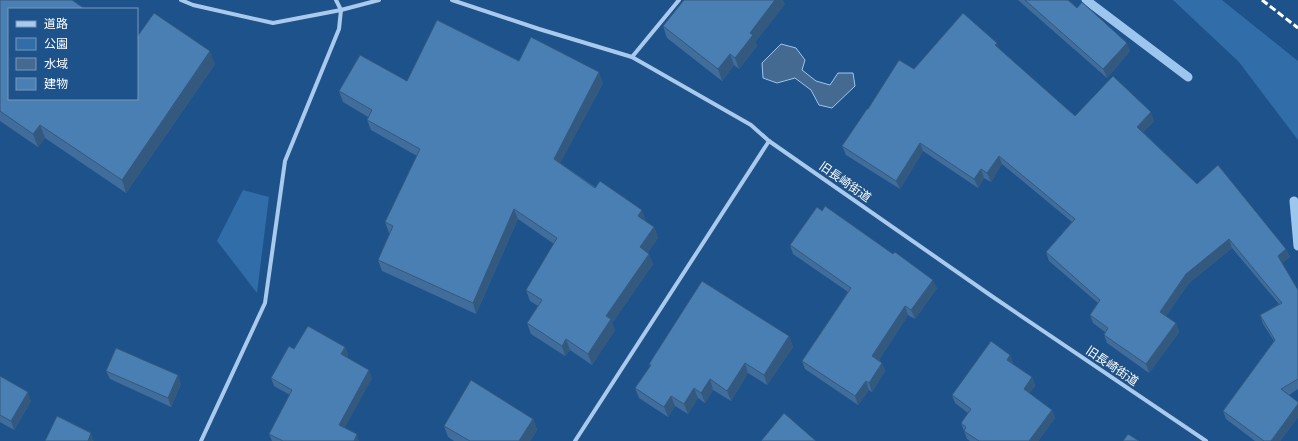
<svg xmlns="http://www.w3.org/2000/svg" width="1298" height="441" viewBox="0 0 1298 441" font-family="Figtree,'Noto Sans JP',sans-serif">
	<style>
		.green { fill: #316da8 }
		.water { fill: #446a92; stroke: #9cc6ee }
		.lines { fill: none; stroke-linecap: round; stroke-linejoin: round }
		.stream { stroke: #9cc6ee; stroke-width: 9 }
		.street { stroke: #a9caec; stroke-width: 4 }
		.rail { stroke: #fff; stroke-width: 3; stroke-dasharray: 7 3; stroke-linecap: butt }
		.wall { fill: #406d9b }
		.shaded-wall { fill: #34597e }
		.building { fill: #4a7fb4; stroke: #34597e }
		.labels { text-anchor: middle; stroke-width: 3; stroke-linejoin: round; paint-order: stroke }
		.street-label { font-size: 12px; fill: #fff; stroke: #1e528a }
	</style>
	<rect width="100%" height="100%" fill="#1e528a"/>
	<g class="green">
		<polygon points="1173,0 1222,0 1298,61 1298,140 1239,62"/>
		<polygon points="243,190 269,197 257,293 217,241"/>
	</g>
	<polygon class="water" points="781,44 796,48 805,60 802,70 816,81 830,85 838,73 853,73 855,86 832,108 819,105 811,90 795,78 777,83 763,78 762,63"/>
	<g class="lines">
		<g class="stream">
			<polyline points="1086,0 1188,77"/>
			<polyline points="1294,201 1298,246"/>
		</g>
		<g class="street">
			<polyline points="181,0 193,5 273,23 341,10 379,0"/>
			<polyline points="452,0 539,29 632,57 751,125 769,141 993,297 1206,441"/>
			<polyline points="632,57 679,0"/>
			<polyline points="201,441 265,303 285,161 339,29 341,10 336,0"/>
			<polyline points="575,441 769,141"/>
		</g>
		<polyline class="rail" points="1262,0 1298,28"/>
	</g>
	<g class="wall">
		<polygon points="0,0 9,99 215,64 126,193 45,138 38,147 0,121"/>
		<polygon points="1018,0 1068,0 1130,51 1107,78"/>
		<polygon points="785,4 755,42 757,46 739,69 734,65 722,81 667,38 663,26"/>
		<polygon points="999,49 1075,116 1154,121 1143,132 1197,184 1286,249 1290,257 1282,263 1298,290 1298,389 1289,395 1298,417 1280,441 1255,441 1226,419 1223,411 1274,341 1263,324 1260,315 1279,304 1232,248 1189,283 1166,316 1176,323 1179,332 1149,373 1107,343 1104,335 1105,332 1093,323 1090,315 1098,303 1049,261 1046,252 1072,222 1002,164 991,182 984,178 978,188 923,151 900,189 846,155 842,146 868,109 914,69"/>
		<polygon points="519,61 603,83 560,163 654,227 658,238 648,252 653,264 612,323 615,330 592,365 570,350 565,356 531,334 527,323 538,306 530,301 526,290 554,244 518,219 476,314 382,271 378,260 390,233 389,233 385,222 417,156 371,130 367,120 368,117 343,102 339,91 407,81"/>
		<polygon points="790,245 937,288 915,319 908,315 879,360 882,363 885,371 872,392 869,390 858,405 805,369 802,361 848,292 793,254"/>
		<polygon points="789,336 793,347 767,385 748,373 731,401 713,390 705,403 698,398 688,414 675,406 668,417 639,398 635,388 650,366 649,364"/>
		<polygon points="345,347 348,355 347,357 372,378 344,428 359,441 272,441 269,434 290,395 274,386 271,378 294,349"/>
		<polygon points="1010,355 1013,364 1032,377 1035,386 1029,393 1052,410 1055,418 1038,441 970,441 967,439 961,423 968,413 955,403 952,395"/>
		<polygon points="106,371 181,384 171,407 110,379"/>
		<polygon points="0,376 31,401 14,430 0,422"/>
		<polygon points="533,419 537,430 530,441 454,441 448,437 444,426"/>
	</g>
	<g class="shaded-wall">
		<polygon points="775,0 783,0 785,4 755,42 757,46 739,69 735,58 750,33"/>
		<polygon points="997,43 1001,52 995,45"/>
		<polygon points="1127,43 1130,51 1107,78 1103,69"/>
		<polygon points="210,51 215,64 126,193 122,180"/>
		<polygon points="730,54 734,65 722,81 718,69"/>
		<polygon points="599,72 603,83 557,169 554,159"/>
		<polygon points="1151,112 1154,121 1140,135 1137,127"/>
		<polygon points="40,125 45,138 38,147 33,134"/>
		<polygon points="920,143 923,151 900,189 896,181"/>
		<polygon points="999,156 1002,164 991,182 987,173"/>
		<polygon points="981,169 984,178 978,188 974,179"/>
		<polygon points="514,209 518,219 476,314 473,303"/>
		<polygon points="642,210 646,221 638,216"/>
		<polygon points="654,227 658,238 644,258 640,247"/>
		<polygon points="1229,239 1232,248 1189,283 1163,321 1160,312 1186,274"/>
		<polygon points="1286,249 1290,257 1281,264 1278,256"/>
		<polygon points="649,254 653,264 612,323 615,330 592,365 588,354 606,316"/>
		<polygon points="933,280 937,288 915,319 911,310"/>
		<polygon points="905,306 908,315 876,365 872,356"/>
		<polygon points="1176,323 1179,332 1149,373 1146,364"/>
		<polygon points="789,336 793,347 767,385 764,375"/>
		<polygon points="566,339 570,350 565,356 562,346"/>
		<polygon points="345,347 348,355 344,362 341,354"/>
		<polygon points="1010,355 1013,364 1010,368 1007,360"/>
		<polygon points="745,363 748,373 731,401 727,391"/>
		<polygon points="882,363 885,371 872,392 869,383"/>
		<polygon points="369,370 372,378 342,433 339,425"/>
		<polygon points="178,375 181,384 171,407 168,398"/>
		<polygon points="1032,377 1035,386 1027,397 1024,389"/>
		<polygon points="710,379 713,390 705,403 701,393"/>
		<polygon points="866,381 869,390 858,405 855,396"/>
		<polygon points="694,388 698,398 688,414 684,404"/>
		<polygon points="28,392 31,401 14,430 11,421"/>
		<polygon points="671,396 675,406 668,417 664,407"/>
		<polygon points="1298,404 1298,417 1280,441 1271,441"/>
		<polygon points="1052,410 1055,418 1038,441 1029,441"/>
		<polygon points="533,419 537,430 530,441 519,441"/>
		<polygon points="91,433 94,441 88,441"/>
		<polygon points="357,434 359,441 354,441"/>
	</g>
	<g class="building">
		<polygon points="0,0 72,0 85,9 9,9 9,99 137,99 137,37 154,13 210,51 122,180 40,125 33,134 0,111"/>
		<polygon points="684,0 775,0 750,33 753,35 735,58 730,54 718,69 663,26"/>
		<polygon points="1025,0 1068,0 1077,8 1082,2 1127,43 1103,69"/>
		<polygon points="963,13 997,43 995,45 1075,116 1113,76 1151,112 1137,127 1197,184 1218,165 1286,249 1278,256 1298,290 1298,379 1281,389 1298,402 1298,404 1271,441 1264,441 1223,411 1275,340 1260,315 1282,303 1229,239 1186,274 1160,312 1176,323 1146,364 1104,335 1108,328 1090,315 1100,300 1046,252 1075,219 999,156 987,173 981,169 974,179 920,143 896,181 842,146 867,109 868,109 899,60 914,69"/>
		<polygon points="437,20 519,61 531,37 599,72 554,159 595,188 600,181 642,210 638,216 654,227 640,247 649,254 606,316 611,319 588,354 566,339 562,346 527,323 542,300 526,290 557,238 514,209 473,303 378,260 393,226 385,222 420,149 367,120 372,110 339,91 360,55 407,81"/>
		<polygon points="825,206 893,254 895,252 933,280 911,310 905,306 872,356 882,363 869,383 866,381 855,396 802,361 851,288 790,245 817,207 822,211"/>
		<polygon points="702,281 789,336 764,375 745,363 727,391 710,379 701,393 694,388 684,404 671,396 664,407 635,388 651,365 649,364"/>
		<polygon points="308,326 345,347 341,354 369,370 339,425 357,434 354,441 283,441 269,434 292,390 271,378 289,346 294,349"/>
		<polygon points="991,341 1010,355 1007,360 1032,377 1024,389 1052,410 1029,441 979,441 964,431 966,427 961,423 971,409 952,395"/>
		<polygon points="116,348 178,375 168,398 106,371"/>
		<polygon points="0,376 28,392 11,421 0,415"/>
		<polygon points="471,380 533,419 519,441 470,441 444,426"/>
		<polygon points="784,413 816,441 761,441"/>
		<polygon points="57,416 91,433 88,441 45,441"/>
		<polygon points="1128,434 1139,441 1123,441"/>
	</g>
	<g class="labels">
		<g class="street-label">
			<text transform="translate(845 182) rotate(35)" y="4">旧長崎街道</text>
			<text transform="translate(1112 366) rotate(34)" y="4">旧長崎街道</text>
		</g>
	</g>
	<rect x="8" y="8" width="130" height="92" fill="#1e528a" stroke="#7897b9"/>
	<rect x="16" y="21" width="20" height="6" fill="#a9caec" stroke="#7897b9"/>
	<text x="44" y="28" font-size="12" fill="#ffffff">道路</text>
	<rect x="16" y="38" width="20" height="12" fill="#316da8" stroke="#7897b9"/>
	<text x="44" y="48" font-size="12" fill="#ffffff">公園</text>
	<rect x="16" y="58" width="20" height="12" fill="#446a92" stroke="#7897b9"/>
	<text x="44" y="68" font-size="12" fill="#ffffff">水域</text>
	<rect x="16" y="78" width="20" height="12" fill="#4a7fb4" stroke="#7897b9"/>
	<text x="44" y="88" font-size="12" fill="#ffffff">建物</text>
</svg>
